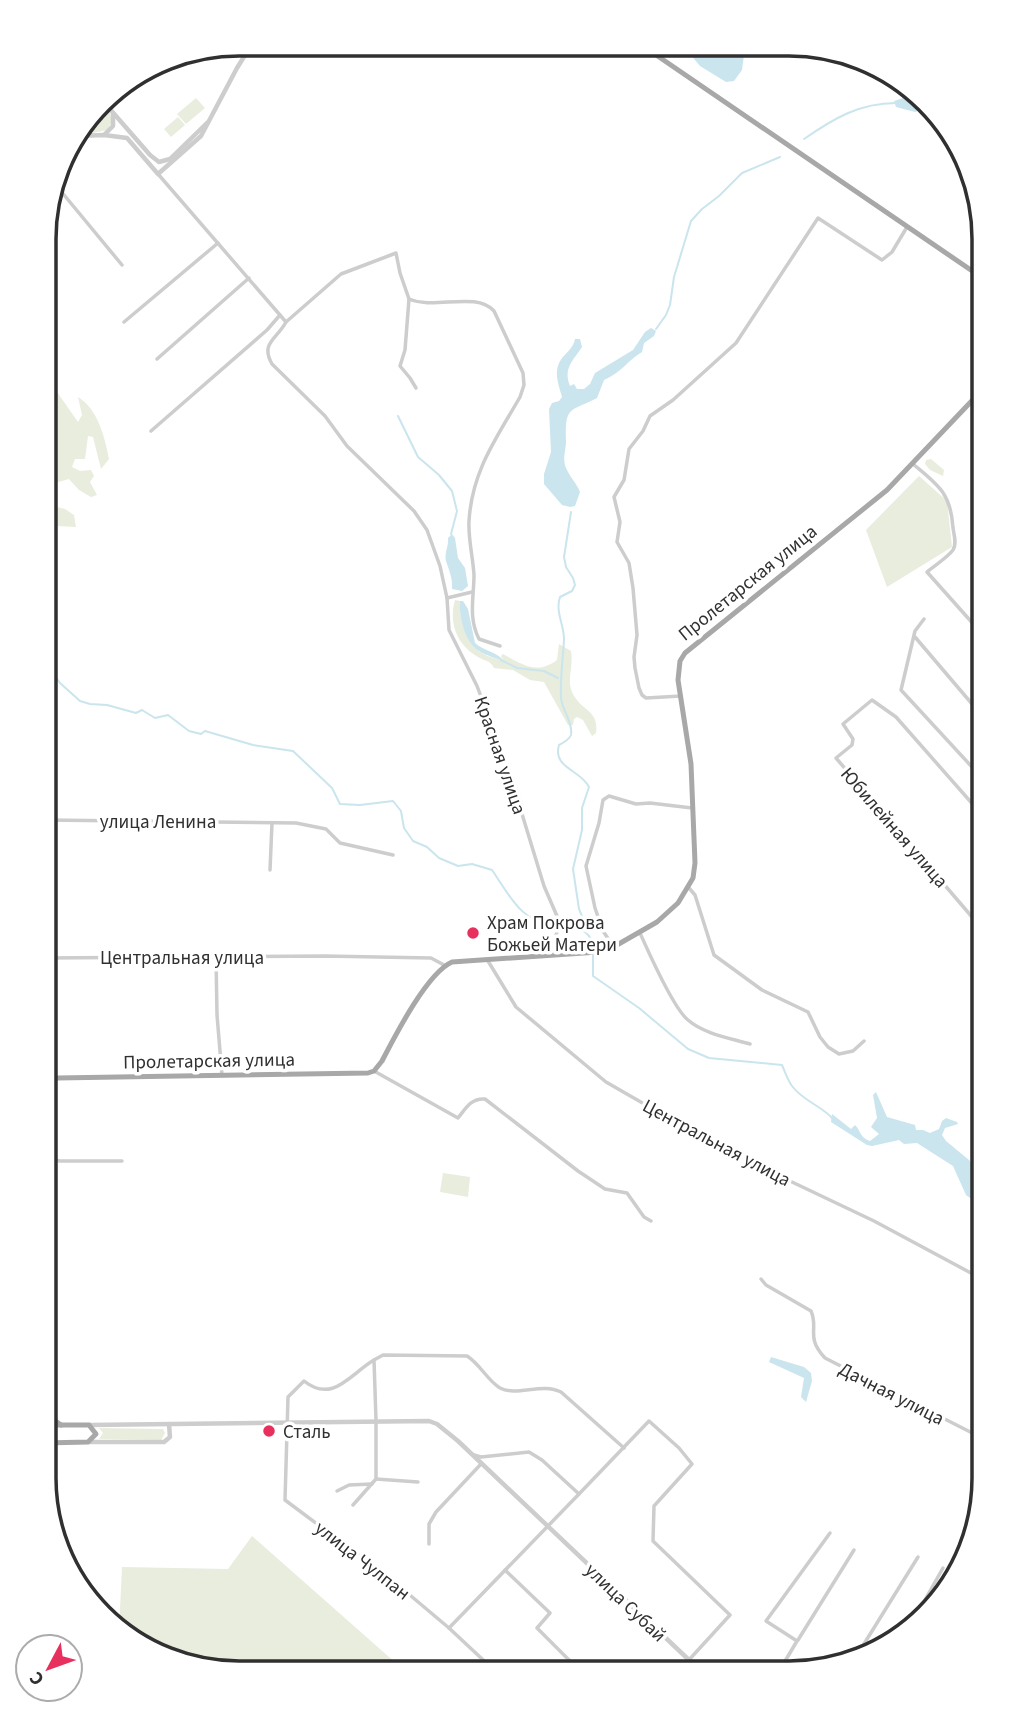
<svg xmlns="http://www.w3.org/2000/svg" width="1028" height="1717" viewBox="0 0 1028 1717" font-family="'Source Sans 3',sans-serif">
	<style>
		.green { fill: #e8edde }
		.water { fill: #cae5ed }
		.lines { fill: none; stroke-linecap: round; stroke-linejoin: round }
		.stream { stroke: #cae5ed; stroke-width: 2 }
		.minor { stroke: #cdcdcd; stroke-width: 3.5 }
		.tertiary { stroke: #cdcdcd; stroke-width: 4.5 }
		.primary { stroke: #a8a8a8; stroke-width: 5 }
		.poi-dot { fill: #e8305e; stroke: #fff; stroke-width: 2.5 }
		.labels { text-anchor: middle; stroke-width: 7; stroke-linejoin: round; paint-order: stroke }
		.street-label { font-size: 19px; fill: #303030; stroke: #fff }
		.poi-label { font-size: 19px; fill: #303030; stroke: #fff; text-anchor: start }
		.rim { fill: none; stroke: #303030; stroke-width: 3.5 }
	</style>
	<rect width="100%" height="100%" fill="#fff"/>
	<g class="green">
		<polygon points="196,98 205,108 186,124 177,114"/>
		<polygon points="100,106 110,112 112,122 107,130 93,133 85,126"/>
		<polygon points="178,117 185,125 171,137 164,129"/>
		<path d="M45,388L57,392L78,422L82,415L78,397C98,409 105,438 109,459L101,469L93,437L88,436L85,459H75L72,467L80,471L91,470L94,476L90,482L97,495L91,497L79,490L69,479L55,483L48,474L45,473V420H56L55,409L45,399Z"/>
		<polygon points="931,459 944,470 943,476 930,470 925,464 926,460"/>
		<polygon points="919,476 947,501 952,547 887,587 866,530"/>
		<polygon points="45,504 65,509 74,515 76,527 56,526 45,521"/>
		<path d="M455,600L460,601C459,618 465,643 482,653C487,657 497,658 504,661L501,656L503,654C523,665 537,675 557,660L559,644L571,651C574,668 565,681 574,696C584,712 599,711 596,733L592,736L583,720L577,717L574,719L573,725H568L544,682L530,680L513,670L494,668C490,660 487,662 480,658C458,647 448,624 455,600Z"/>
		<polygon points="443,1173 470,1177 468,1197 440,1192"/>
		<polygon points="99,1428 163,1429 165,1433 161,1440 99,1439 103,1433"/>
		<polygon points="252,1536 406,1672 213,1672 119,1631 122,1567 228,1569"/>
	</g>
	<g class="water">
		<polygon points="691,47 745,47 742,70 734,81 726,82 700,66 690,54"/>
		<polygon points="914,91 928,107 915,112 896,107 894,101 912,95"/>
		<path d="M651,328L656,331L654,336L644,343L642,352C628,360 621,373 604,380L597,398C569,412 565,406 566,441C566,451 562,458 566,468C570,477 577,484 580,492L575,506L570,507L562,505L544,484V474L551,452L549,409L552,403L559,401L562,397C559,386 554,374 559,363C564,353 573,350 575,339H580L582,347C573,361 563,368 570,386L574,384L577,389H584L590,384L595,373L633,350L645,332Z"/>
		<path d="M452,534L455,538L458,558L465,568L468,586L462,591L452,589C453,579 449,570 446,561C444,553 449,546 448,538Z"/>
		<path d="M460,601H463L468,609L475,643C484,651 498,652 505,662C497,658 486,656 479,651C464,641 459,617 460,601Z"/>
		<path d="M876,1092L887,1117L915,1125L916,1130H923L930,1133L939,1129L942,1121L946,1118L957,1122L958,1124L945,1128L942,1135L946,1141L969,1160L984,1181V1208L966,1195L953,1166L917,1143L904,1144L899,1140L872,1146L867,1145L831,1122L832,1114L851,1129L855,1125C861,1131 860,1138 870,1141L879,1134L871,1127L877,1118L873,1095Z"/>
		<polygon points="771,1357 804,1367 811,1373 812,1381 806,1402 801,1397 804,1378 769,1362"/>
	</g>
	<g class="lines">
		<g class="stream">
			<path d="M804,139C833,119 859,103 896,103"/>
			<polyline points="656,329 666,315 670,305 674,277 691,221 702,209 719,196 742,173 780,157"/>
			<polyline points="398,416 418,457 439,475 452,491 457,511 451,534"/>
			<path d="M571,512L564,557L566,567L573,578L575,585L572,591L560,597C555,612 564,624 564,639C563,660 560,677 561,698C562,710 573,722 571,735C569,740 563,743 559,745C552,768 581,770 589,787L582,808V830L573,869L579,909L584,921L583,930"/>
			<path d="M45,653L49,657L50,669L60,683L80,701L90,704L107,705L136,713L142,710L155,718L168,715L189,731L201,734L205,731L253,745L293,751L332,788L340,804L360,805L393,801L401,811L404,828L413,841L427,847L439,858L458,866L472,864L492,870C508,893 524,928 556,922"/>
			<polyline points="501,660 517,668 544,671 558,678"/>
			<path d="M562,921H569C580,930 594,933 593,950"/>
			<path d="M593,955V976L639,1008L688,1049L709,1058L782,1065C785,1072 788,1081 792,1086C803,1101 822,1106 833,1119"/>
		</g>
		<g class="minor">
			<path d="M158,174L286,322C277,339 260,343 272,364L325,416L347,446L414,511L427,530L440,566L447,598L449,630L477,686L521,802L522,814L544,886L560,923L550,953"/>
			<polyline points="55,184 122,265"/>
			<polyline points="409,299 405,350 400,366 410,378 416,388"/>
			<polyline points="124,322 218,243"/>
			<path d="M286,322L341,274L396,253L400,273L409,299C434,310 476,291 494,311L523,373L524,385L520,397C496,439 472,471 469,521C468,539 473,557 474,575C474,597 468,618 479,639L500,646"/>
			<polyline points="157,359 249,278"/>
			<polyline points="151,431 267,330 280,315"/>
			<path d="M913,464C938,485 951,493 953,528C954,535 957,544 953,550C947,558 935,565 927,572L984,636"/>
			<polyline points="447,598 472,592"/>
			<polyline points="924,619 915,631 901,690 984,780"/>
			<polyline points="915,637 984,718"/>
			<polyline points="681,696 646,698 642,695 639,688 635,668 634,657 637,635 633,588 629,563 617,542 620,522 614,497 624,480 629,449 643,431 650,416 673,400 736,343 818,218 882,260 892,252 907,227"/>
			<polyline points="45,820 296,823 326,829 340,843 393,855"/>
			<polyline points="270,870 272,823"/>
			<polyline points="978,883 984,890"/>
			<polyline points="689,888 695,895 714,955 762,990 808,1012 820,1037 828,1047 839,1054 853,1051 864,1041"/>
			<polyline points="973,917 984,913"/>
			<polyline points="984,931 836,758 852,745 853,739 843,724 872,700 896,717 984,817"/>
			<path d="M640,933C649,953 673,1008 688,1020C704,1034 730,1038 750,1044"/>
			<polyline points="610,948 609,940 603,931 595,908 586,866 599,823 603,800 609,796 636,804 650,803 692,808"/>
			<polyline points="216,957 217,1015 222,1075"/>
			<polyline points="44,958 324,956 431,958 444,965"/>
			<polyline points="488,961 516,1007 606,1082 686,1128 792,1182 874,1221 984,1280"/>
			<path d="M374,1071L458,1118C466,1108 471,1098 485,1099L578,1171L605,1189L627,1193L644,1217L651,1221"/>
			<polyline points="44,1158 60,1161 122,1161"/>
			<path d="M761,1279L766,1285L811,1311C819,1329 805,1337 825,1358L984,1439"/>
			<path d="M374,1360L383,1355L467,1356C480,1364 487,1380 500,1388C517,1397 542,1382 561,1392L624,1448"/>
			<polyline points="474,1455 481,1457 529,1452 542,1460 579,1494 649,1421 679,1448 692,1464 654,1506 653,1541 730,1615 677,1673"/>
			<polyline points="376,1479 418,1482"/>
			<polyline points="337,1491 349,1485 372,1484"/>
			<path d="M353,1505L376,1479V1420L374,1360C350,1374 333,1404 304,1381L288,1397L285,1500L392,1580L449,1628L496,1672"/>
			<polyline points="429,1544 429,1524 436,1512 481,1464"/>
			<polyline points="505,1570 550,1613 537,1628 582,1673"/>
			<polyline points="913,1621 943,1568"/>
			<polyline points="449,1628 579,1494"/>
			<polyline points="798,1640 854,1550"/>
			<polyline points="689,1660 708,1673"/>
			<polyline points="854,1660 918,1557"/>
			<polyline points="778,1673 797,1641 766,1621 830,1533"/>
		</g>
		<g class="tertiary">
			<polyline points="101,104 109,108 150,155 159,162 170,159 207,123"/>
			<polyline points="83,128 91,135"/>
			<polyline points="104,135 113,126 113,114"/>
			<polyline points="77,136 104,135 127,138 158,174 201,136 237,68 252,44"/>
			<polyline points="89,1425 429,1421 437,1424 458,1441 689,1660"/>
			<polyline points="88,1442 164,1442 170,1437 169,1424"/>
		</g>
		<g class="primary">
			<polyline points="643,46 984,279"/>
			<path d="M44,1082L57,1078L368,1073L374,1071L382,1061C395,1036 427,973 452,962L598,952L610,949L657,922L678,903L693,878L695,863L691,764L678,680L680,661L685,653L887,490L984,388"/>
			<polyline points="44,1343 49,1412 54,1420 61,1425"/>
			<polyline points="44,1443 88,1442 96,1434 89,1425 44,1425"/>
		</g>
	</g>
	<g class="poi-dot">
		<circle cx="473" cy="933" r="7"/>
		<circle cx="269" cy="1431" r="7"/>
	</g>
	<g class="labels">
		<g class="street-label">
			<text transform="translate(747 582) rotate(-39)" y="7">Пролетарская улица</text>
			<text transform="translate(501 755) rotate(71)" y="7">Красная улица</text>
			<text x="158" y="828">улица Ленина</text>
			<text transform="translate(895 827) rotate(49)" y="7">Юбилейная улица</text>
			<text x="182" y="964">Центральная улица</text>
			<text transform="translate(209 1060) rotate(-1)" y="7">Пролетарская улица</text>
			<text transform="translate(717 1142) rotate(28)" y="7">Центральная улица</text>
			<text transform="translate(892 1393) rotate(27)" y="7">Дачная улица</text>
			<text transform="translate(363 1560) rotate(38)" y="7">улица Чулпан</text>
			<text transform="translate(626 1602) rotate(44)" y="7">улица Субай</text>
		</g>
		<g class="poi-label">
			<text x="487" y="929">Храм Покрова<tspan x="487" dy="22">Божьей Матери</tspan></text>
			<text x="283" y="1438">Сталь</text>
		</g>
	</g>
	<path d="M0 0H1028V1717H0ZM239 56H789A183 183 0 0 1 972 239V1478A183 183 0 0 1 789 1661H239A183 183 0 0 1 56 1478V239A183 183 0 0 1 239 56Z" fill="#fff" fill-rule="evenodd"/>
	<path class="rim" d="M239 56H789A183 183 0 0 1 972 239V1478A183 183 0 0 1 789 1661H239A183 183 0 0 1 56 1478V239A183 183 0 0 1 239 56Z"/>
	<g transform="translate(49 1668) rotate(229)"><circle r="33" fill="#ffffff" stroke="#acacac" stroke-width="2"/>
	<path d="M0-5L12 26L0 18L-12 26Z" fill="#e8305e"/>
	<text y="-10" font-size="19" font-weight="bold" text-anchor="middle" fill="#303030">С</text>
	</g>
</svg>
